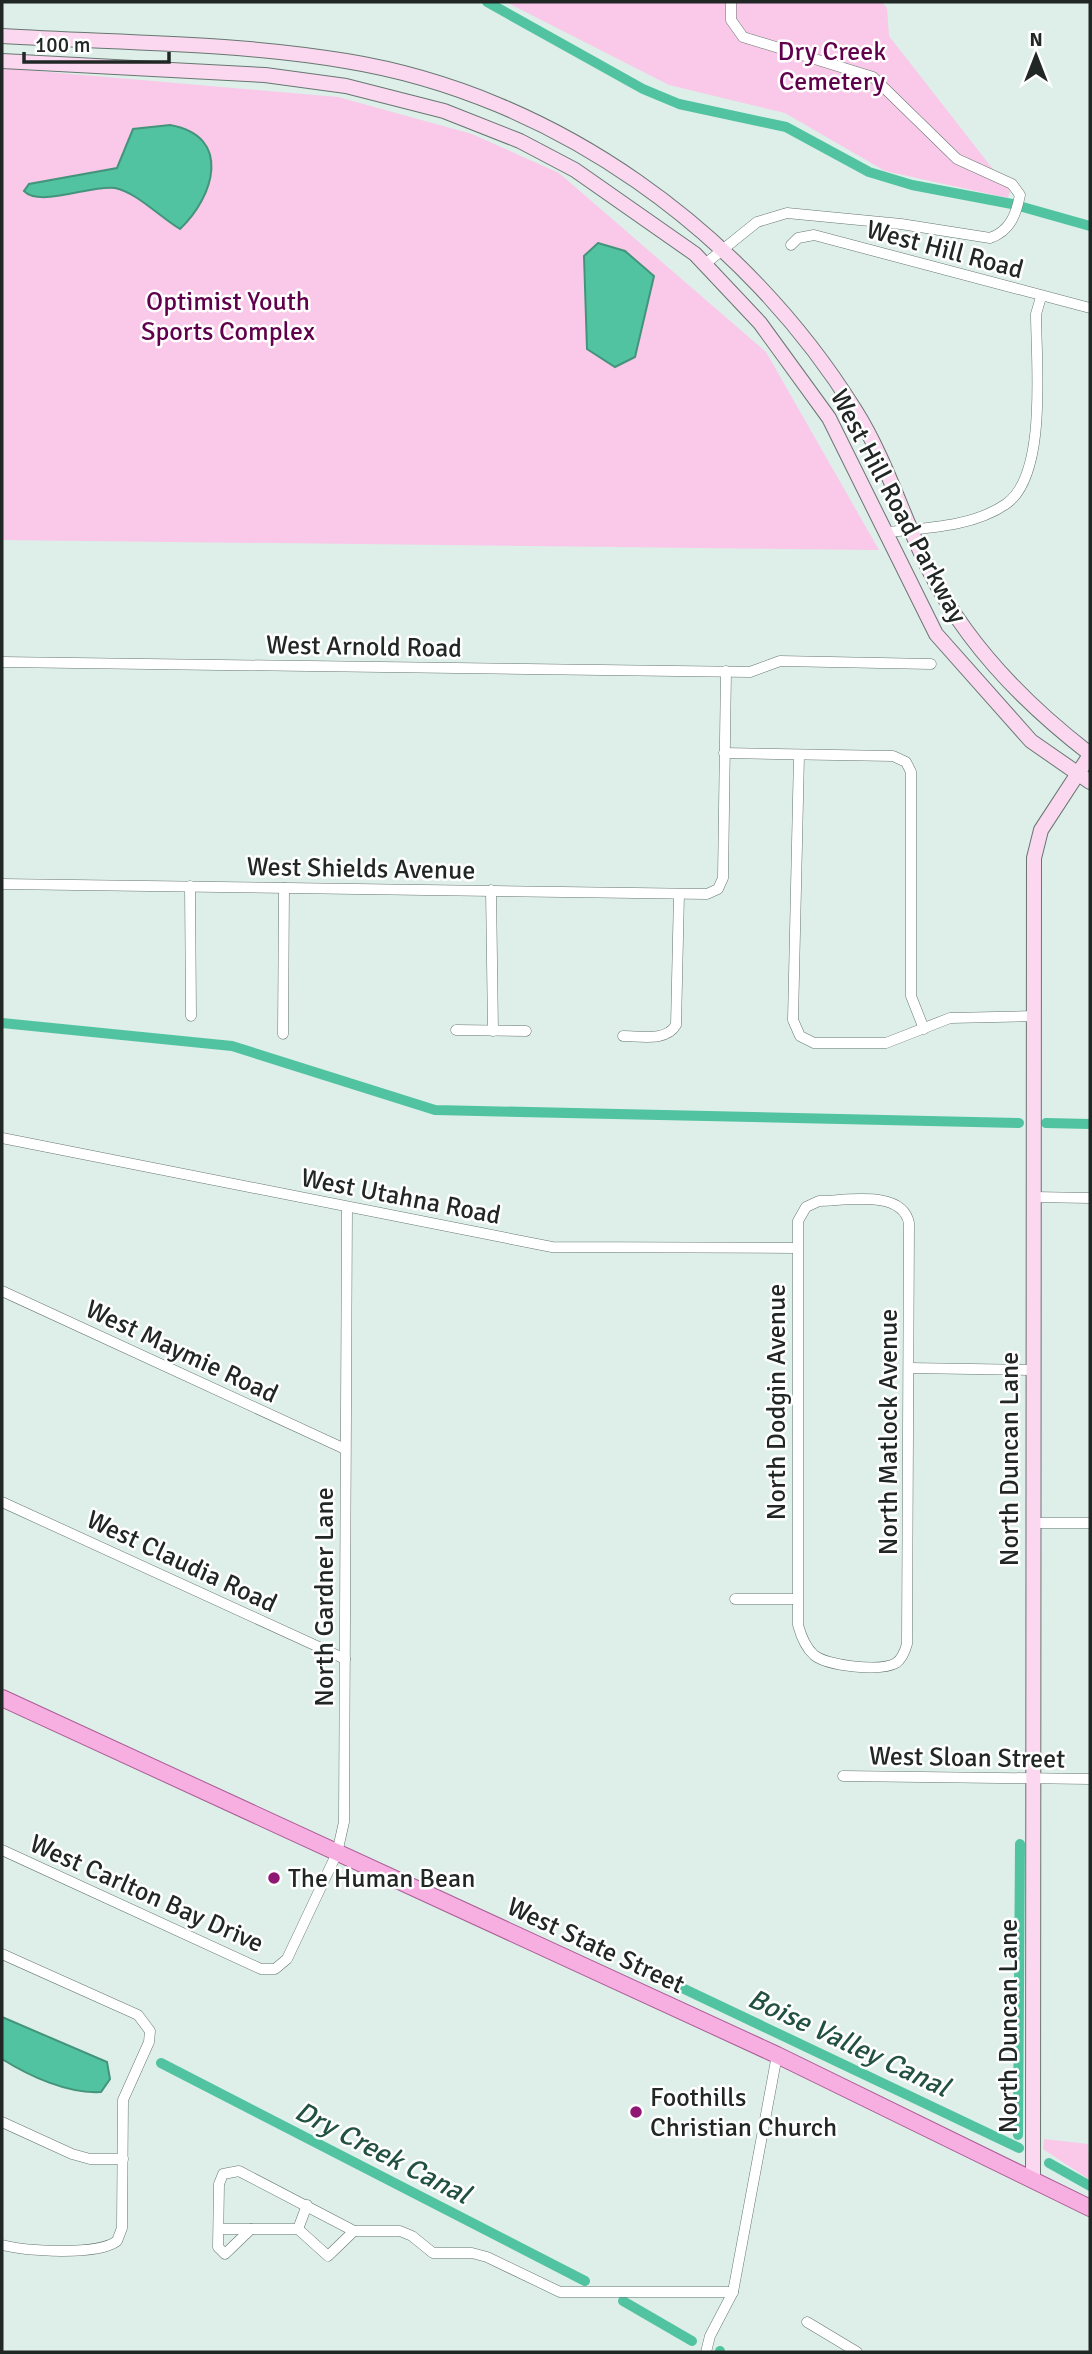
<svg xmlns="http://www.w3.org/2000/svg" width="1092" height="2354" viewBox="0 0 1092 2354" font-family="Signika,sans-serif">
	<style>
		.green { fill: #fac8e8 }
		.water { fill: #52c3a0; stroke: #43947b; stroke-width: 2 }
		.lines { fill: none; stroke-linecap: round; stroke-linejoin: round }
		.canal { stroke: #52c3a0; stroke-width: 10 }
		.street-casing { stroke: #677770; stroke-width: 11 }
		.secondary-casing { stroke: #677770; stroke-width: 16 }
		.primary-casing { stroke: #a95d93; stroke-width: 18 }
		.street { stroke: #fff; stroke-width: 10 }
		.secondary { stroke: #fbd7f0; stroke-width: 14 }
		.primary { stroke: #f7afe2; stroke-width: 16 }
		.poi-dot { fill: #901674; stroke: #fff; stroke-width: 2.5 }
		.labels { text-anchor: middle; stroke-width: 5; stroke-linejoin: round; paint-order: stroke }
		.park-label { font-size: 26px; fill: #60004c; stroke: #fff }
		.street-label { font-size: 26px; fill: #212725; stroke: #fff }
		.poi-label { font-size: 26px; fill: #212725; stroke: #fff; text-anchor: start }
		.water-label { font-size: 28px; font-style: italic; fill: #225142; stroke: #fff }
	</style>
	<rect width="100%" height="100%" fill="#ddefe8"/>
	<g class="green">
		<polygon points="506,2 882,2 887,8 889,36 1010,191 1008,198 885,171 785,113 669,85"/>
		<polygon points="2,68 338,97 472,134 559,173 766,352 879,550 2,540"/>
		<polygon points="1044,2139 1088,2144 1090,2180 1043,2149"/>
	</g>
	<g class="water">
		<path d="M170,125C233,136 214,197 180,229C161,218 136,192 115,188C93,184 40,208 24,191L29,184L117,168L133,129Z"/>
		<polygon points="598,243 625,251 654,276 635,357 615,367 587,349 584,256"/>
		<path d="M2,2017L107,2062L110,2079L101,2092C68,2094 29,2076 2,2059Z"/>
	</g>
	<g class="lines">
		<g class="canal">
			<polyline points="487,2 643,89 679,104 786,127 869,172 912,185 1012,204 1090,226"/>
			<polyline points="2,1023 232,1046 435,1110 1019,1123"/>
			<polyline points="1046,1123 1090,1124"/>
			<polyline points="659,1977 1019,2148"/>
			<polyline points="161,2063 585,2281"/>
			<polyline points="1018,2135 1020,1844"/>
			<polyline points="1049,2163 1090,2186"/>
			<polyline points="623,2301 692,2341"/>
			<polyline points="720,2351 720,2352"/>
		</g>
		<g class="street-casing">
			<g id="street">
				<polyline points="791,245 798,238 814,235 1090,308"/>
				<path d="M705,264L757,222L787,213L901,224L990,238C1010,231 1016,215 1020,195L1012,184L957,159L873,77L743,37L731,20V2"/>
				<path d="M887,532C926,528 973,527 1006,504C1048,475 1036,361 1036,314L1041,297"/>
				<polyline points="2,662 750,672 780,661 931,664"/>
				<polyline points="724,753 893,756 906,762 911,772 911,996 924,1029"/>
				<polyline points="799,755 793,1020 800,1036 814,1043 886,1043 950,1018 1034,1016"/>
				<polyline points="2,884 707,894 718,889 723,878 726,671"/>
				<polyline points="190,886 191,1016"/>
				<polyline points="491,890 493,1031"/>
				<polyline points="456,1030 526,1031"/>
				<polyline points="283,1034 284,888"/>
				<path d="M623,1036C640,1036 666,1042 676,1025L679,894"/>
				<polyline points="2,1138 552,1247 797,1248"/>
				<polyline points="1034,1197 1090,1198"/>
				<path d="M819,1201C845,1201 902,1189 909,1223L907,1644C905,1651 902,1659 896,1663C880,1672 827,1666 814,1655C805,1647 801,1636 798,1625V1221L806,1207Z"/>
				<polyline points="2,1291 345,1449"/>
				<polyline points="910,1368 1033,1370"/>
				<polyline points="2,1502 345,1659"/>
				<polyline points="1033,1523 1090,1523"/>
				<polyline points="735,1599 796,1599"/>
				<polyline points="843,1776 1090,1779"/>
				<polyline points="2,1850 261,1969 275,1969 287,1959 337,1853 344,1822 347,1207"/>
				<path d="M2,1954L138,2015L150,2031L149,2042L123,2100L122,2228L117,2241C97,2256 26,2251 2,2245"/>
				<polyline points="2,2122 72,2154 90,2159 123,2159"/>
				<polyline points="219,2229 298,2229 307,2205"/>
				<polyline points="251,2229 225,2254 218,2247 219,2184 223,2174 239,2171 354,2231 400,2231 412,2236 433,2253 472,2253 487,2257 560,2292 733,2292"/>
				<polyline points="298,2229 328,2256 354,2231"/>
				<polyline points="807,2322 857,2352"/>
				<polyline points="706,2352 710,2336 733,2292 777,2055"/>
			</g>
		</g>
		<g class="secondary-casing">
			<g id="secondary">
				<path d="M2,36C117,43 233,42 346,61C555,95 744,232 855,410C886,459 903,518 929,570C966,644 1025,704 1090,754"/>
				<polyline points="2,61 265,75 346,86 444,111 520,141 575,170 695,254 760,323 829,418 936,634 1031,741 1090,782"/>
				<polyline points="1033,2179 1034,858 1041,830 1090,755"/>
			</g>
		</g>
		<g class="primary-casing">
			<polyline id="primary" points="2,1698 777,2055 1090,2208"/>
		</g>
		<use href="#street" class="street"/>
		<use href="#secondary" class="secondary"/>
		<use href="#primary" class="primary"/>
	</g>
	<g class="poi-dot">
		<circle cx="274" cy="1878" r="7"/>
		<circle cx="636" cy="2112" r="7"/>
	</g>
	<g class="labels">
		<g class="park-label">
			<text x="832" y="60">Dry Creek<tspan x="832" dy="30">Cemetery</tspan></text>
			<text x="228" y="310">Optimist Youth<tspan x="228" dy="30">Sports Complex</tspan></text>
		</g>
		<g class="street-label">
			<text transform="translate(945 249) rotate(15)" y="9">West Hill Road</text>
			<text transform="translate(899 506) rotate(62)" y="9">West Hill Road Parkway</text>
			<text transform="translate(364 646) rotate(1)" y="9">West Arnold Road</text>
			<text transform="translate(361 868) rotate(1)" y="9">West Shields Avenue</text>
			<text transform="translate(401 1196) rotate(11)" y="9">West Utahna Road</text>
			<text transform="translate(182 1351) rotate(25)" y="9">West Maymie Road</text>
			<text transform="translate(776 1402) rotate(-90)" y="9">North Dodgin Avenue</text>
			<text transform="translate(888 1432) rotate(-90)" y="9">North Matlock Avenue</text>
			<text transform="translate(1009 1459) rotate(-90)" y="9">North Duncan Lane</text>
			<text transform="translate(182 1561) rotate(25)" y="9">West Claudia Road</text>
			<text transform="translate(324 1597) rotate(-90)" y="9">North Gardner Lane</text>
			<text transform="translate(967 1757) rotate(1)" y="9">West Sloan Street</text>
			<text transform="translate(147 1893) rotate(24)" y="9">West Carlton Bay Drive</text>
			<text transform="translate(596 1945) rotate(25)" y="9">West State Street</text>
			<text transform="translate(1008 2026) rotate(-90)" y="9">North Duncan Lane</text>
		</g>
		<g class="poi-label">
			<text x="288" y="1887">The Human Bean</text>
			<text x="650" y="2106">Foothills<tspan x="650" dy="30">Christian Church</tspan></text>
		</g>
		<g class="water-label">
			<text transform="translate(849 2042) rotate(25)" y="10">Boise Valley Canal</text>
			<text transform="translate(383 2152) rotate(27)" y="10">Dry Creek Canal</text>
		</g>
	</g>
	<rect width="1092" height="2354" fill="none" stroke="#212725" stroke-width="7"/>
	<g transform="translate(1036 56)" stroke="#ffffff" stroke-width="5" paint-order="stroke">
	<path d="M0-5L12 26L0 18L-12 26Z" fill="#212725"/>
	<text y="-10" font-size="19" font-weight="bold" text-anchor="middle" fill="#212725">N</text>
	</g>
	<path d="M24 52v10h145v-10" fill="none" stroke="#212725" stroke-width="3.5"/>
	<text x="35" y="52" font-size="21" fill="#212725" stroke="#ffffff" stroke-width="5" paint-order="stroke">100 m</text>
</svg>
